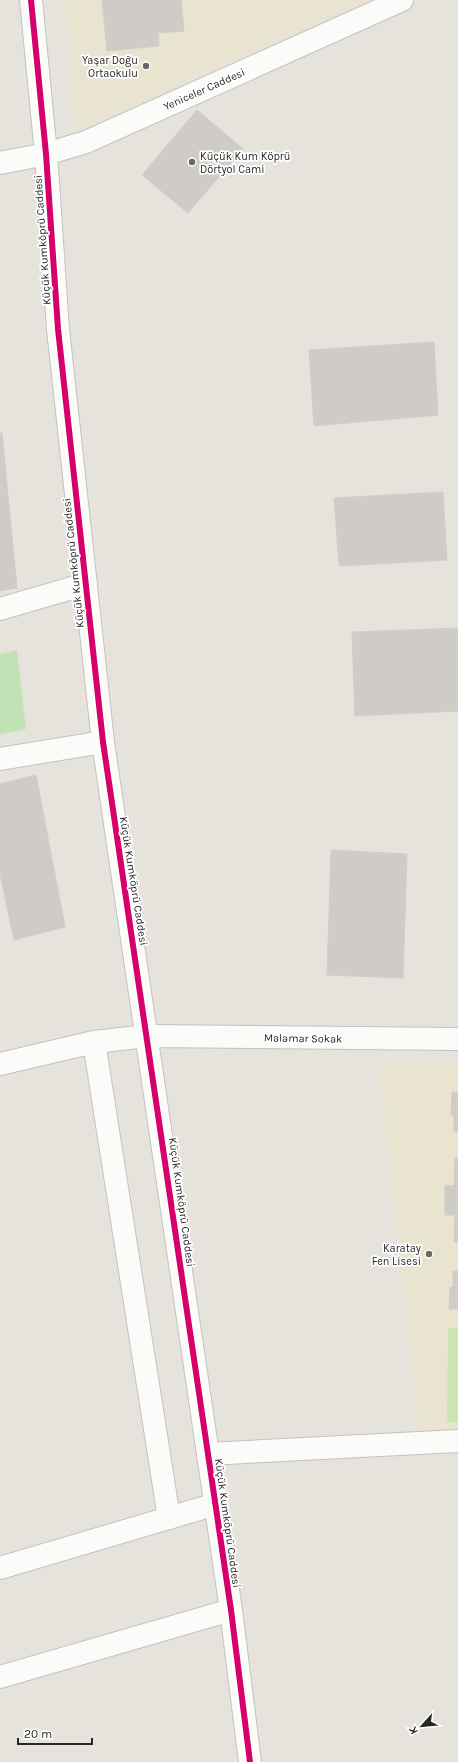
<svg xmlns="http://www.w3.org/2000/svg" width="458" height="1762" viewBox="0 0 458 1762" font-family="Karla,sans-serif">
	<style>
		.education { fill: #e9e4d0 }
		.green { fill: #c1e2b4 }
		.pitch { fill: #cbe6b2 }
		.building { fill: #cfccc7; stroke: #d0cec8 }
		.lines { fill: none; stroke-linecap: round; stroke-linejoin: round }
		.minor-casing { stroke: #c3c2c2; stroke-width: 24 }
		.minor { stroke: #fbfbfa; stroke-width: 22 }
		.cycleway-casing { stroke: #fff; stroke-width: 8 }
		.cycleway { stroke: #d6006c; stroke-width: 6 }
		.poi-dot { fill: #6a6966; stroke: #fff; stroke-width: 1.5 }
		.labels { text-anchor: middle; stroke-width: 3.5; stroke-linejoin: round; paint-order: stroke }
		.poi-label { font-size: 11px; fill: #272727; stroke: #fff; text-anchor: end }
		.street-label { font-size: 11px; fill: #272727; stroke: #fff }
	</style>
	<rect width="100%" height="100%" fill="#e6e3dc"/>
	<g class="education">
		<polygon points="65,0 368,0 76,131"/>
		<polygon points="379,1062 458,1062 458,1446 420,1447"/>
	</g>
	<polygon class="green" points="17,650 26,729 0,734 0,654"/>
	<polygon class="pitch" points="448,1328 458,1328 458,1422 447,1422"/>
	<g class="building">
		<polygon points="102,0 181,0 184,31 158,33 159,46 107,51"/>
		<polygon points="197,110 243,149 188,213 142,175"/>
		<polygon points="434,342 438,415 314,426 309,350"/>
		<polygon points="0,433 2,433 17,588 0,591"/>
		<polygon points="443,492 447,560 339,566 334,498"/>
		<polygon points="458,628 458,711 355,716 352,632"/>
		<polygon points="36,775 65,927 14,940 0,874 0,784"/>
		<polygon points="331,850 407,854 403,978 327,975"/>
		<polygon points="452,1092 458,1092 458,1132 454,1131 454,1115 451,1115"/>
		<polygon points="455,1158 458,1158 458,1242 454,1242 455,1215 445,1215 445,1185 454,1186"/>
		<polygon points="453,1271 458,1271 458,1309 449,1309 450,1287 453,1287"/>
	</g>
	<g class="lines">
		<g class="minor-casing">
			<g id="minor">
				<polyline points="31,0 46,154 58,329 103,742 231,1610 250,1762"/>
				<polyline points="0,163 46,154 86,142 402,0"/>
				<polyline points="0,609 86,584"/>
				<polyline points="0,759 103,742"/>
				<polyline points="94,1042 169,1518"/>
				<polyline points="0,1064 94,1042 147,1036 458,1039"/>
				<polyline points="208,1454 458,1441"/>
				<polyline points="0,1568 216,1504"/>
				<polyline points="0,1677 231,1610"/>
			</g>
		</g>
		<use href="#minor" class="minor"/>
		<g class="cycleway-casing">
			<polyline id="cycleway" points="31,0 46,154 58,329 103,742 231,1610 250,1762"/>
		</g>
		<use href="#cycleway" class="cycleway"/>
	</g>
	<g class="poi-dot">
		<circle cx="146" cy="66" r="4"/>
		<circle cx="192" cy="162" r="4"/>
		<circle cx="429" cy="1254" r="4"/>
	</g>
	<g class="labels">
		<g class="poi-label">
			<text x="138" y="64">Yaşar Doğu<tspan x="138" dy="13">Ortaokulu</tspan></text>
			<text x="200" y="160" text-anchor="start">Küçük Kum Köprü<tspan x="200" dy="13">Dörtyol Cami</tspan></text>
			<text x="421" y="1252">Karatay<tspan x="421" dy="13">Fen Lisesi</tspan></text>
		</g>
		<g class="street-label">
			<text transform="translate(204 89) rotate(-24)" y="4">Yeniceler Caddesi</text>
			<text transform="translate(42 240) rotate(-94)" y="4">Küçük Kumköprü Caddesi</text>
			<text transform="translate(73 563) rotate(-96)" y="4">Küçük Kumköprü Caddesi</text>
			<text transform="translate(134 881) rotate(81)" y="4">Küçük Kumköprü Caddesi</text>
			<text transform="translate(303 1038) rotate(1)" y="4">Malamar Sokak</text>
			<text transform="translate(182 1202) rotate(82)" y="4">Küçük Kumköprü Caddesi</text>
			<text transform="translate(228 1523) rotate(82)" y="4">Küçük Kumköprü Caddesi</text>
		</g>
	</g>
	<g transform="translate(422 1726) rotate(243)" stroke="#ffffff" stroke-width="3" paint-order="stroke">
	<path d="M0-3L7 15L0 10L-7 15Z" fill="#272727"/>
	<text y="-6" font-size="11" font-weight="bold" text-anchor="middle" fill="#272727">K</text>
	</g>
	<path d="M18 1738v6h74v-6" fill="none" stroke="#272727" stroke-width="2"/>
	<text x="24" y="1738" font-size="12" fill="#272727" stroke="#ffffff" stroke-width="3" paint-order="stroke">20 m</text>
</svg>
